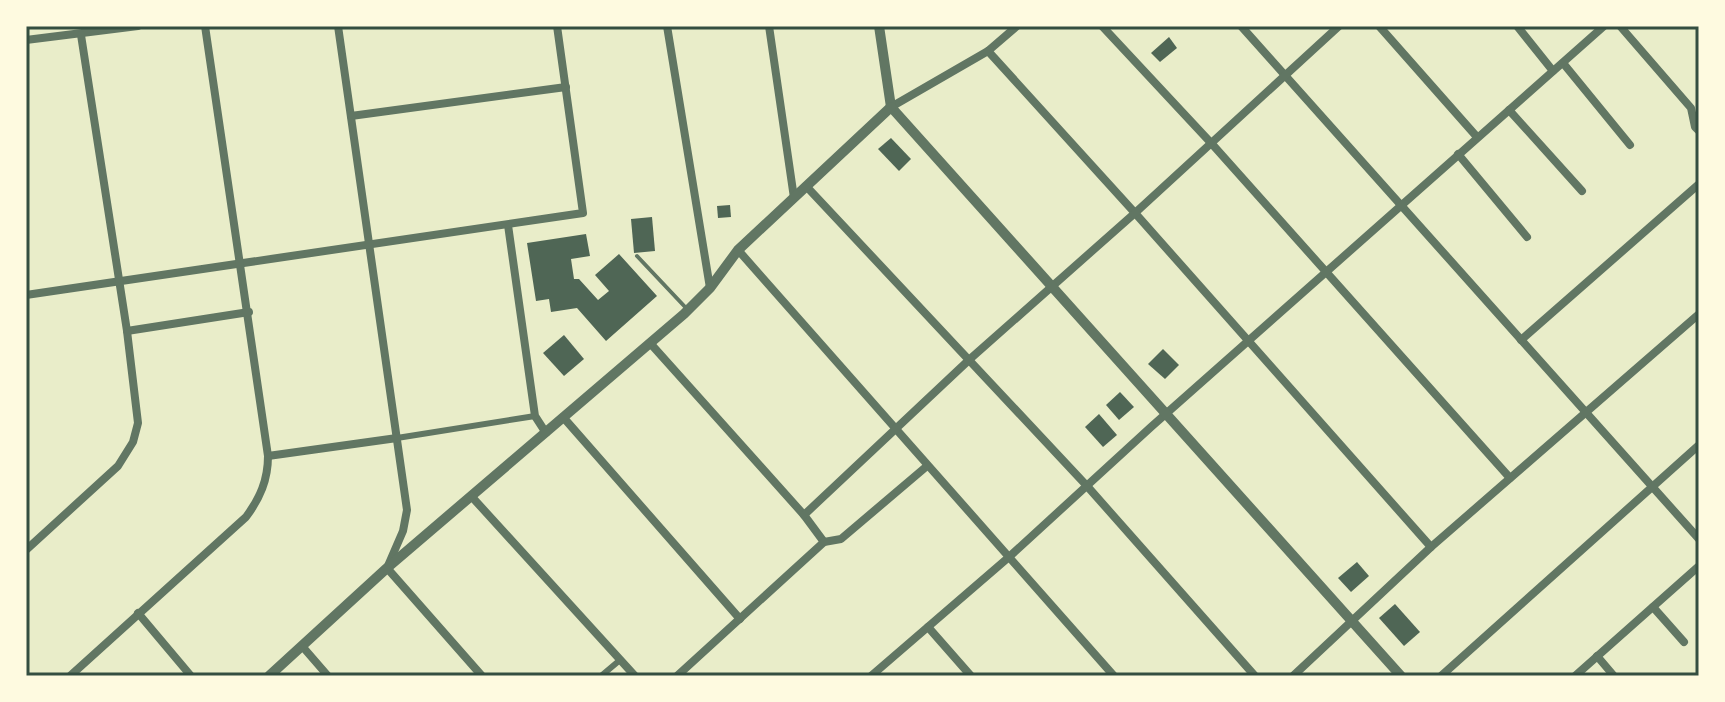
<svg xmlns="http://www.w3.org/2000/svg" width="1725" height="702" viewBox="0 0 1725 702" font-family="'Golos Text',sans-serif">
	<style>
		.building { fill: #4f6655 }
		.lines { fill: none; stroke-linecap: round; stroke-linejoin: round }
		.service { stroke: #617663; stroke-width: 4 }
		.pedestrian { stroke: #617663; stroke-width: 6 }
		.minor { stroke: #617663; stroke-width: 8 }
		.tertiary { stroke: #617663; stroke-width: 10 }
		.neatline { fill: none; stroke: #344e41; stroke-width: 3 }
	</style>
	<rect width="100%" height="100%" fill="#e9edc9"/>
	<g class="building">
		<polygon points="1169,37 1177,48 1160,62 1151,53"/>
		<polygon points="891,138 911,159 899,171 878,149"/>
		<polygon points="730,205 731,217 718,218 717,206"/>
		<polygon points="652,217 655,251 634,253 631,219"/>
		<polygon points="586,234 590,256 571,259 574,279 579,279 598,300 609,291 595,275 619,254 657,296 606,341 577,308 551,312 549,299 536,301 527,243"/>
		<polygon points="564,335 584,359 564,376 543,353"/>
		<polygon points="1163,349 1179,365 1165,379 1148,364"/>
		<polygon points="1120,392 1134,407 1119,420 1106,405"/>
		<polygon points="1099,414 1117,435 1103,447 1085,427"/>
		<polygon points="1357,562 1369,576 1351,592 1338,578"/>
		<polygon points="1395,604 1420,632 1404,646 1379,618"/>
	</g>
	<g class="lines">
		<polyline class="service" points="637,256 687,309"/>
		<g class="pedestrian">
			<polyline points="397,438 535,416"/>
			<polyline points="601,676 620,660"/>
		</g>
		<g class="minor">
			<polyline points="338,26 407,510 403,531 387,568 482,676"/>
			<polyline points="667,26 710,288"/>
			<polyline points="769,26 794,198"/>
			<polyline points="1102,26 1212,144 1510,478"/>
			<polyline points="1241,26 1699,539"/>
			<polyline points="1379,26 1477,137"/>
			<polyline points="1517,26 1553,71"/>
			<polyline points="1620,26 1691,108 1695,127 1699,131"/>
			<polyline points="26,40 138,26"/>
			<polyline points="988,51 1135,213 1431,547"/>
			<polyline points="1563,63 1630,145"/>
			<polyline points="891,107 988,51 1017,26"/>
			<polyline points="1509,110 1582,191"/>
			<polyline points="351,116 566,87"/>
			<polyline points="1458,154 1527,237"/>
			<polyline points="806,186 1087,486 1255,676"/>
			<polyline points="508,225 535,416 546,433"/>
			<polyline points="738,250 1114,676"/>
			<polyline points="26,295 583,213 557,26"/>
			<polyline points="127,331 249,312"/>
			<polyline points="1521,340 1699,184"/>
			<polyline points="650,343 804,515 824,542"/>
			<polyline points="563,417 740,619"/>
			<polyline points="268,456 397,438"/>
			<polyline points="472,497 635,676"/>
			<polyline points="804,515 970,359 1135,213 1339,26"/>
			<polyline points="26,550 118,466 133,442 138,423 127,331 81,35"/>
			<polyline points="1653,607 1684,642"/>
			<polyline points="138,613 191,676"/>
			<polyline points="928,627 971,676"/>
			<polyline points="302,646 328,676"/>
			<polyline points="1597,656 1614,676"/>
			<path d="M70,676L246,517C260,498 268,480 268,456L205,26"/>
			<polyline points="677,676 824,542 841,539 927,466"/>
			<polyline points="871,676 1009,557 1151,427 1604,26"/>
			<polyline points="1293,676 1431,547 1699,314"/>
			<polyline points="1441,676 1699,445"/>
			<polyline points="1575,676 1699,566"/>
		</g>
		<g class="tertiary">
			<polyline points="879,26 891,107 1401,676"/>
			<polyline points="269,676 387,568 684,314 710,288 738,250 891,107"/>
		</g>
	</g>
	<rect width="1725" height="702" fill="none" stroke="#fefae0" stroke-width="56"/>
	<rect x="28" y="28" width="1669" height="646" class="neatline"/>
</svg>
